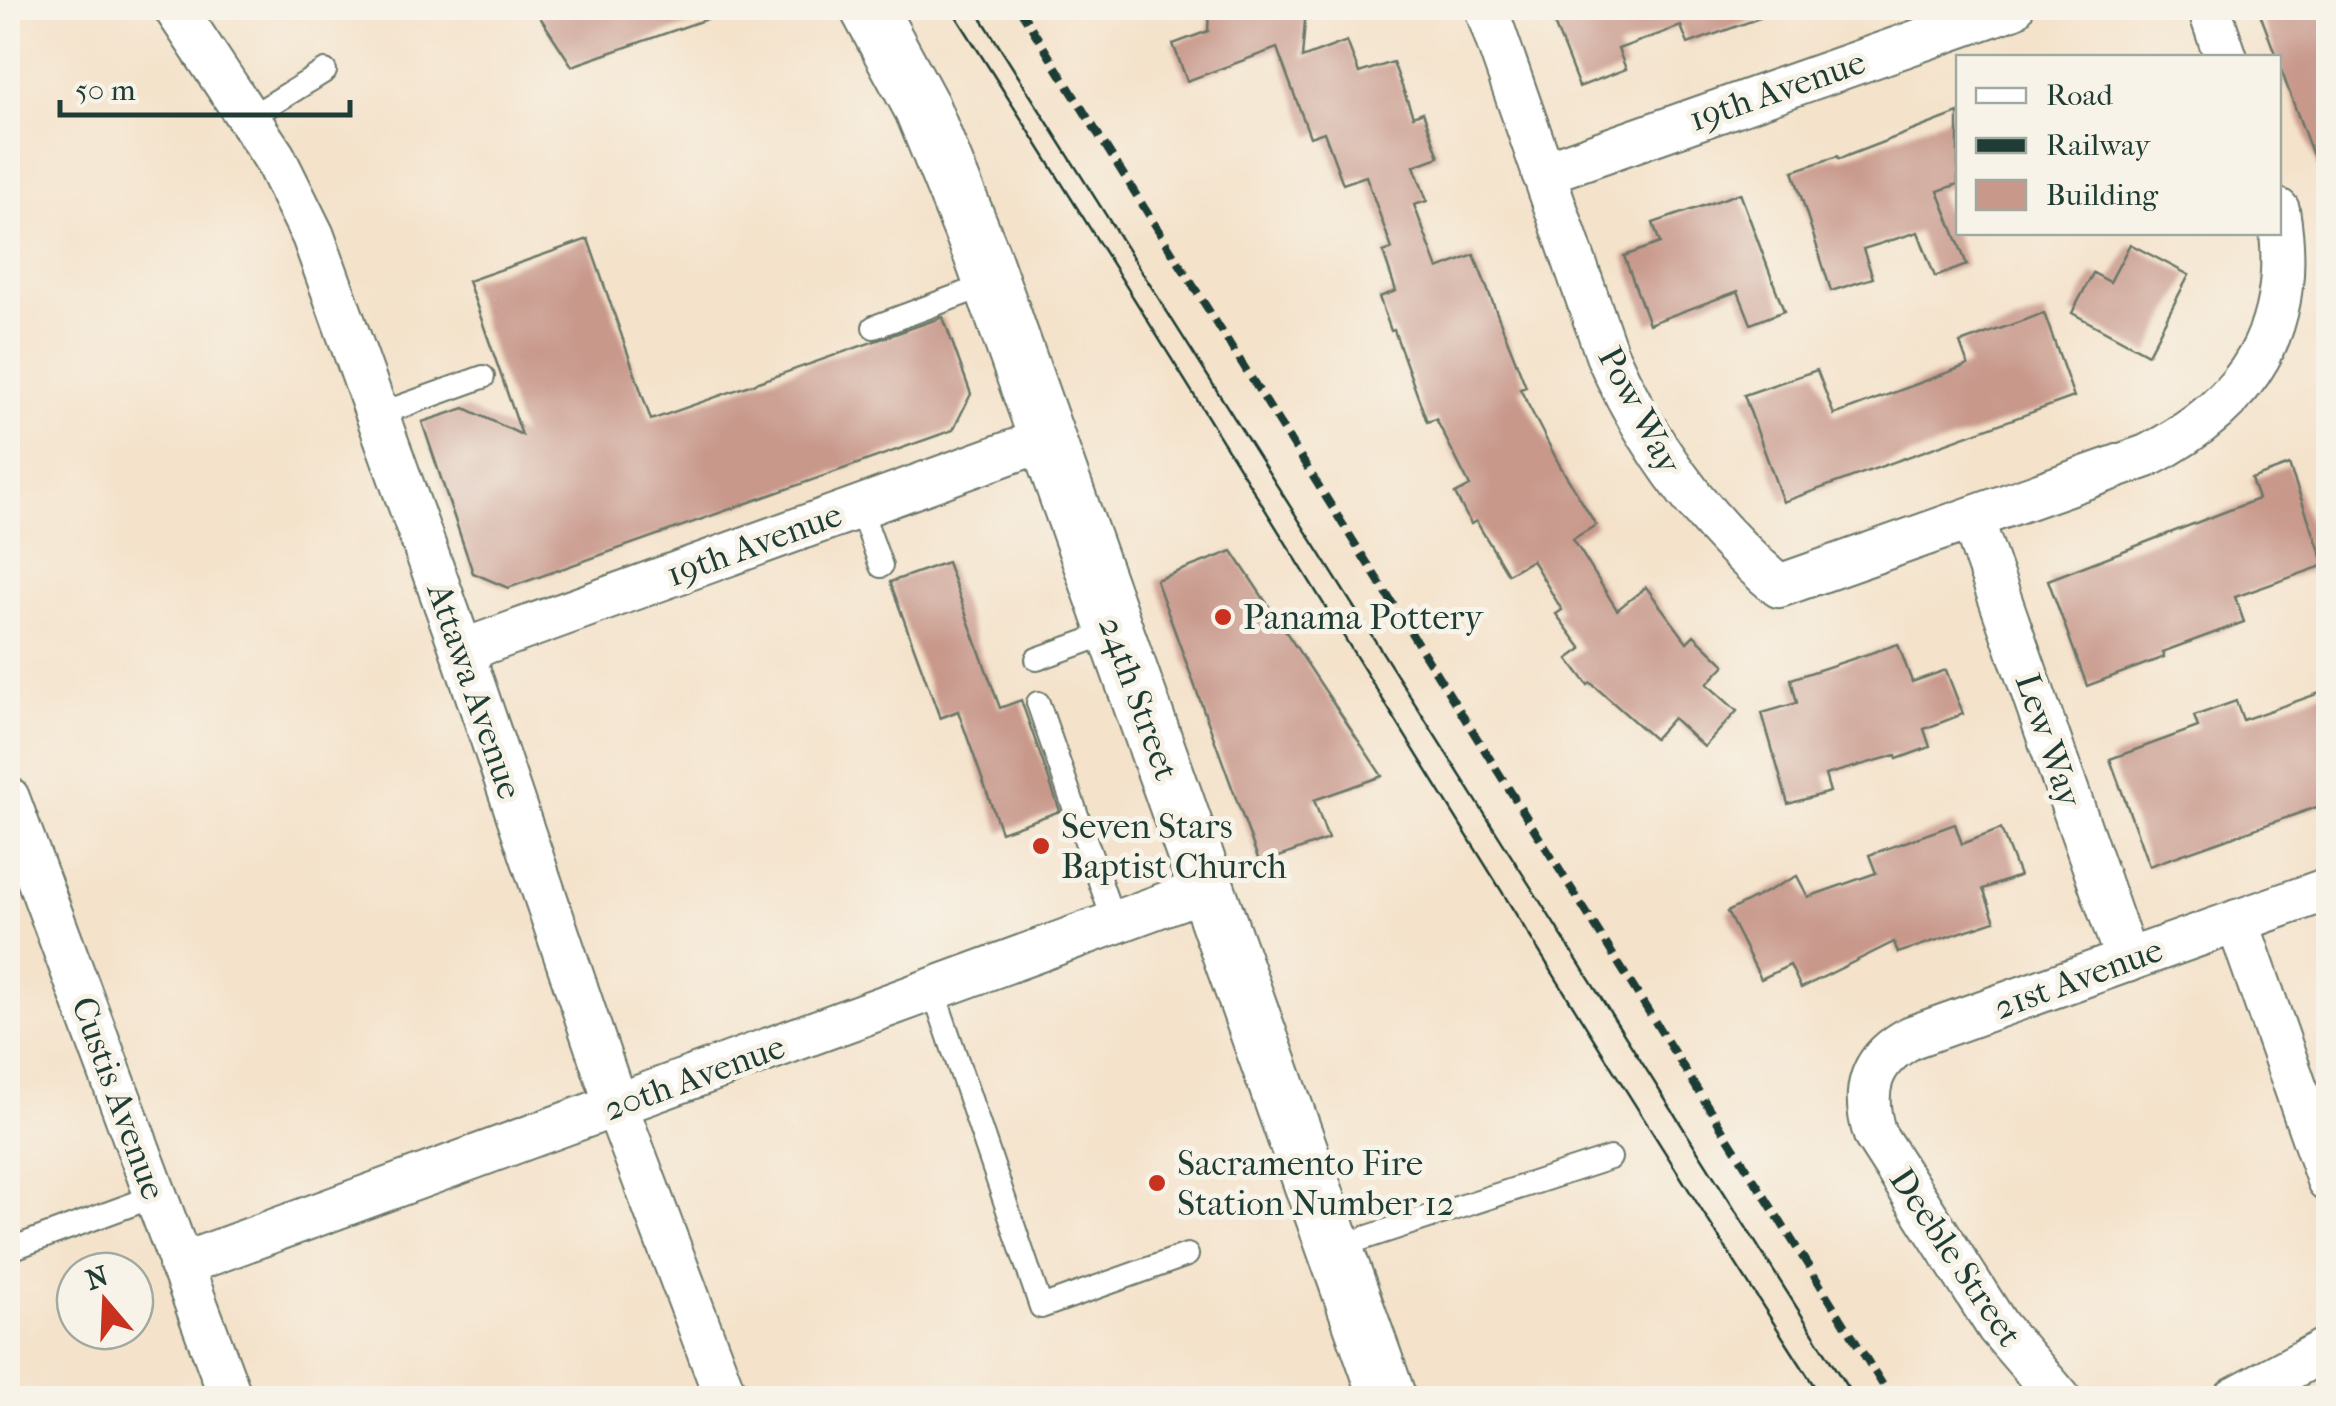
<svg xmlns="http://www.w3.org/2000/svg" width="2336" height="1406" viewBox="0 0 2336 1406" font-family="'IM FELL French Canon',serif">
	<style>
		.building { fill: #c8988b }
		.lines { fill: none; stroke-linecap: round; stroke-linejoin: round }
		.lane-casing { stroke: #6a7768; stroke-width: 26 }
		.street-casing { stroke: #6a7768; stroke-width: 46 }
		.secondary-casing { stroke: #6a7768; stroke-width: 59 }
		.lane { stroke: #fff; stroke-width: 22 }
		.street { stroke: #fff; stroke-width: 42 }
		.secondary { stroke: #fff; stroke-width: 55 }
		.tram { stroke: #1f3d34; stroke-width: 2.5 }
		.rail { stroke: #1f3d34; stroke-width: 8; stroke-dasharray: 15 8; stroke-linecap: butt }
		.poi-dot { fill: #c8321e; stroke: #f7f3e8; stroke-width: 4 }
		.labels { text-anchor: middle; stroke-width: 10; stroke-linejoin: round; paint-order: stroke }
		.street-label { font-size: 35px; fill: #1f3d34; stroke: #f7f3e8 }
		.poi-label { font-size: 35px; fill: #1f3d34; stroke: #f7f3e8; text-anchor: start }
	</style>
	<rect width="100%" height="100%" fill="#f7f3e8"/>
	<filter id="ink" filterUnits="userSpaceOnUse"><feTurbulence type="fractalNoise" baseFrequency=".01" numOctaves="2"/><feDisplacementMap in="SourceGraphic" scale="20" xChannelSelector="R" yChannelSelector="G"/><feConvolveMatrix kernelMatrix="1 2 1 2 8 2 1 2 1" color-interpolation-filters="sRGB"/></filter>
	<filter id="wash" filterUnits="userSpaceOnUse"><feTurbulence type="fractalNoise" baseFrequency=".0048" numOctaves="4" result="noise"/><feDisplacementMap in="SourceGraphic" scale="40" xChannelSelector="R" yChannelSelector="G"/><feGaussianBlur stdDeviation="2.25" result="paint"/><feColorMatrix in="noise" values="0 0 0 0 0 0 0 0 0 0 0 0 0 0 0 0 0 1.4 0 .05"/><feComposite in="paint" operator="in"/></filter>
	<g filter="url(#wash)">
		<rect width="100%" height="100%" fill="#f4e2ca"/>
		<g id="blocks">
			<g class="building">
				<polygon points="534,8 726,8 727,12 572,66"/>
				<polygon points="1209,8 1306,8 1302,58 1347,41 1359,73 1393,62 1413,116 1423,112 1439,157 1414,166 1427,201 1414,205 1438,269 1474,255 1526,387 1520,389 1559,464 1596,525 1573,539 1617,610 1646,587 1687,642 1694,635 1725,665 1707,684 1737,711 1704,747 1673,718 1654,739 1591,683 1588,685 1568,659 1582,649 1556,614 1562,610 1532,560 1508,574 1476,521 1471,524 1455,494 1470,486 1436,419 1427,422 1394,330 1391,331 1379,297 1396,291 1383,252 1392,249 1366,176 1343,184 1324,132 1310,137 1277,48 1187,81 1173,44 1208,31"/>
				<polygon points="1548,8 1778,8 1779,11 1688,44 1681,26 1618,49 1626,69 1579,87"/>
				<polygon points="2258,8 2328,8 2328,187 2325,188"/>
				<polygon points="1958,113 1958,184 1938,191 1967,265 1935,277 1918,232 1863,249 1873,278 1831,291 1793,171 1838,156 1839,159"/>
				<polygon points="1740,193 1784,311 1751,324 1738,291 1649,324 1624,256 1660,243 1653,223"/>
				<polygon points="588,239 651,420 943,317 971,394 953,430 508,588 473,573 422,422 465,408 522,435 468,281"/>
				<polygon points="2130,244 2189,275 2148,354 2072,313 2093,273 2110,282"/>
				<polygon points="2044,313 2074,397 1783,502 1744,395 1817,370 1834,415 1968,365 1960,343"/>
				<polygon points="2289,465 2325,565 2235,597 2244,622 2162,652 2164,657 2087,686 2048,580 2258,499 2251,479"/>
				<polygon points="1232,551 1382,776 1314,800 1328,839 1260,864 1156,580"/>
				<polygon points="947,562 1000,708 1021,700 1060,811 1001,832 958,711 940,718 890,582"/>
				<polygon points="1898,644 1912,682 1946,670 1963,714 1924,729 1930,747 1897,759 1896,755 1825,775 1830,792 1788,804 1762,713 1797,703 1791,679"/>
				<polygon points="2328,690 2328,803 2149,866 2110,759 2198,727 2194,716 2236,701 2243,720"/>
				<polygon points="1955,824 1962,844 2001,829 2019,876 1983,889 1995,921 1898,953 1894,942 1801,988 1790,965 1761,979 1727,912 1797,876 1808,897 1876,873 1869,855"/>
			</g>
		</g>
	</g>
	<g filter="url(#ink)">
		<use href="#blocks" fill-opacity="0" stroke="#6a7768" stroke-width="2.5"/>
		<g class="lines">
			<g class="lane-casing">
				<g id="lane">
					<polyline points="249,118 325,71"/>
					<polyline points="874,327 992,283"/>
					<polyline points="377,415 483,377"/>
					<polyline points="859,505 881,566"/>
					<polyline points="1037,659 1115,631"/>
					<polyline points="1038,703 1114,922"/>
					<polyline points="933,990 1041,1307 1187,1255"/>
					<polyline points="1334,1248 1610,1158"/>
					<polyline points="8,1250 155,1196"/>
				</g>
			</g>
			<g class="street-casing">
				<g id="street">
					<polyline points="175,8 274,157 313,236 462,651 616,1105 726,1398"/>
					<path d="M1486,8L1607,355C1647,446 1703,522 1779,586L2147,456C2250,404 2298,327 2278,210"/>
					<polyline points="2209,8 2226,58"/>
					<polyline points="1543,173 2012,8"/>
					<polyline points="1972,519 2127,961"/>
					<polyline points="462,651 1047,439"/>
					<polyline points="8,798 231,1398"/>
					<polyline points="2237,921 2328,1180"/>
					<polyline points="180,1265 1206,889"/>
					<path d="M2059,1398L1998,1327L1875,1135C1861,1091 1869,1059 1912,1037L2328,889"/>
					<polyline points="2235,1398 2328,1348"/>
				</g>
			</g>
			<g class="secondary-casing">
				<polyline id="secondary" points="868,8 922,108 981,253 1388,1398"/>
			</g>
			<use href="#lane" class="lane"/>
			<use href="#street" class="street"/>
			<use href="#secondary" class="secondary"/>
			<g class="tram">
				<path d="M951,8C1245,469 1525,939 1822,1398"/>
				<polyline points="975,8 1854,1398"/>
			</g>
			<polyline class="rail" points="1019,8 1891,1398"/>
		</g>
	</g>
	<g class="poi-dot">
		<circle cx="1223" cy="617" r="10"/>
		<circle cx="1041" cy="846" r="10"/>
		<circle cx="1157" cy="1183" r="10"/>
	</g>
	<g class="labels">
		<g class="street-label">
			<text transform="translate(1777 90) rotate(-19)" y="12">19th Avenue</text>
			<text transform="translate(1640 410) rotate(62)" y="12">Pow Way</text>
			<text transform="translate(754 544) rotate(-20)" y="12">19th Avenue</text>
			<text transform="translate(475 691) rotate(71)" y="12">Attawa Avenue</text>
			<text transform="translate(1139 698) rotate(70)" y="12">24th Street</text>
			<text transform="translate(2049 740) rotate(71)" y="12">Lew Way</text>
			<text transform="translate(2078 978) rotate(-20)" y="12">21st Avenue</text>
			<text transform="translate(694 1077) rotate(-20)" y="12">20th Avenue</text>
			<text transform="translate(119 1098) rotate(70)" y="12">Custis Avenue</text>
			<text transform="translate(1956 1257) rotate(56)" y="12">Deeble Street</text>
		</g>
		<g class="poi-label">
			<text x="1243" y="629">Panama Pottery</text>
			<text x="1061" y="838">Seven Stars<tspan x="1061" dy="40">Baptist Church</tspan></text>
			<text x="1177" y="1175">Sacramento Fire<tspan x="1177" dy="40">Station Number 12</tspan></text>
		</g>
	</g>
	<rect width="2336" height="1406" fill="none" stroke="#f7f3e8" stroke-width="40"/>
	<rect x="1956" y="55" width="325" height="180" fill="#f7f3e8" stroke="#a1aaa0" stroke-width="2.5"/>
	<rect x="1976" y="88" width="50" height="15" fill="#ffffff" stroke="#a1aaa0" stroke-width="2.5"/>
	<text x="2046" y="105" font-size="30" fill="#1f3d34">Road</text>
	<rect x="1976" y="138" width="50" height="15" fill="#1f3d34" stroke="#a1aaa0" stroke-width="2.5"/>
	<text x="2046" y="155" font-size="30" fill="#1f3d34">Railway</text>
	<rect x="1976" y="180" width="50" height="30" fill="#c8988b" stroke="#a1aaa0" stroke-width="2.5"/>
	<text x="2046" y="205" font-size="30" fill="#1f3d34">Building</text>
	<g transform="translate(105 1301) rotate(341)"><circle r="48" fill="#f7f3e8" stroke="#a1aaa0" stroke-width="2.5"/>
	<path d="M0-8L18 38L0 25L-18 38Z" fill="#c8321e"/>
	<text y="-15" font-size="28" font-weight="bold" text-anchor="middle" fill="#1f3d34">N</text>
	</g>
	<path d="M60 100v15h290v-15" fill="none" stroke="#1f3d34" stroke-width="5"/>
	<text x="75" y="100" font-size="30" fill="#1f3d34" stroke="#f7f3e8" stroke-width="8" paint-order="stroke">50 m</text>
</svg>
